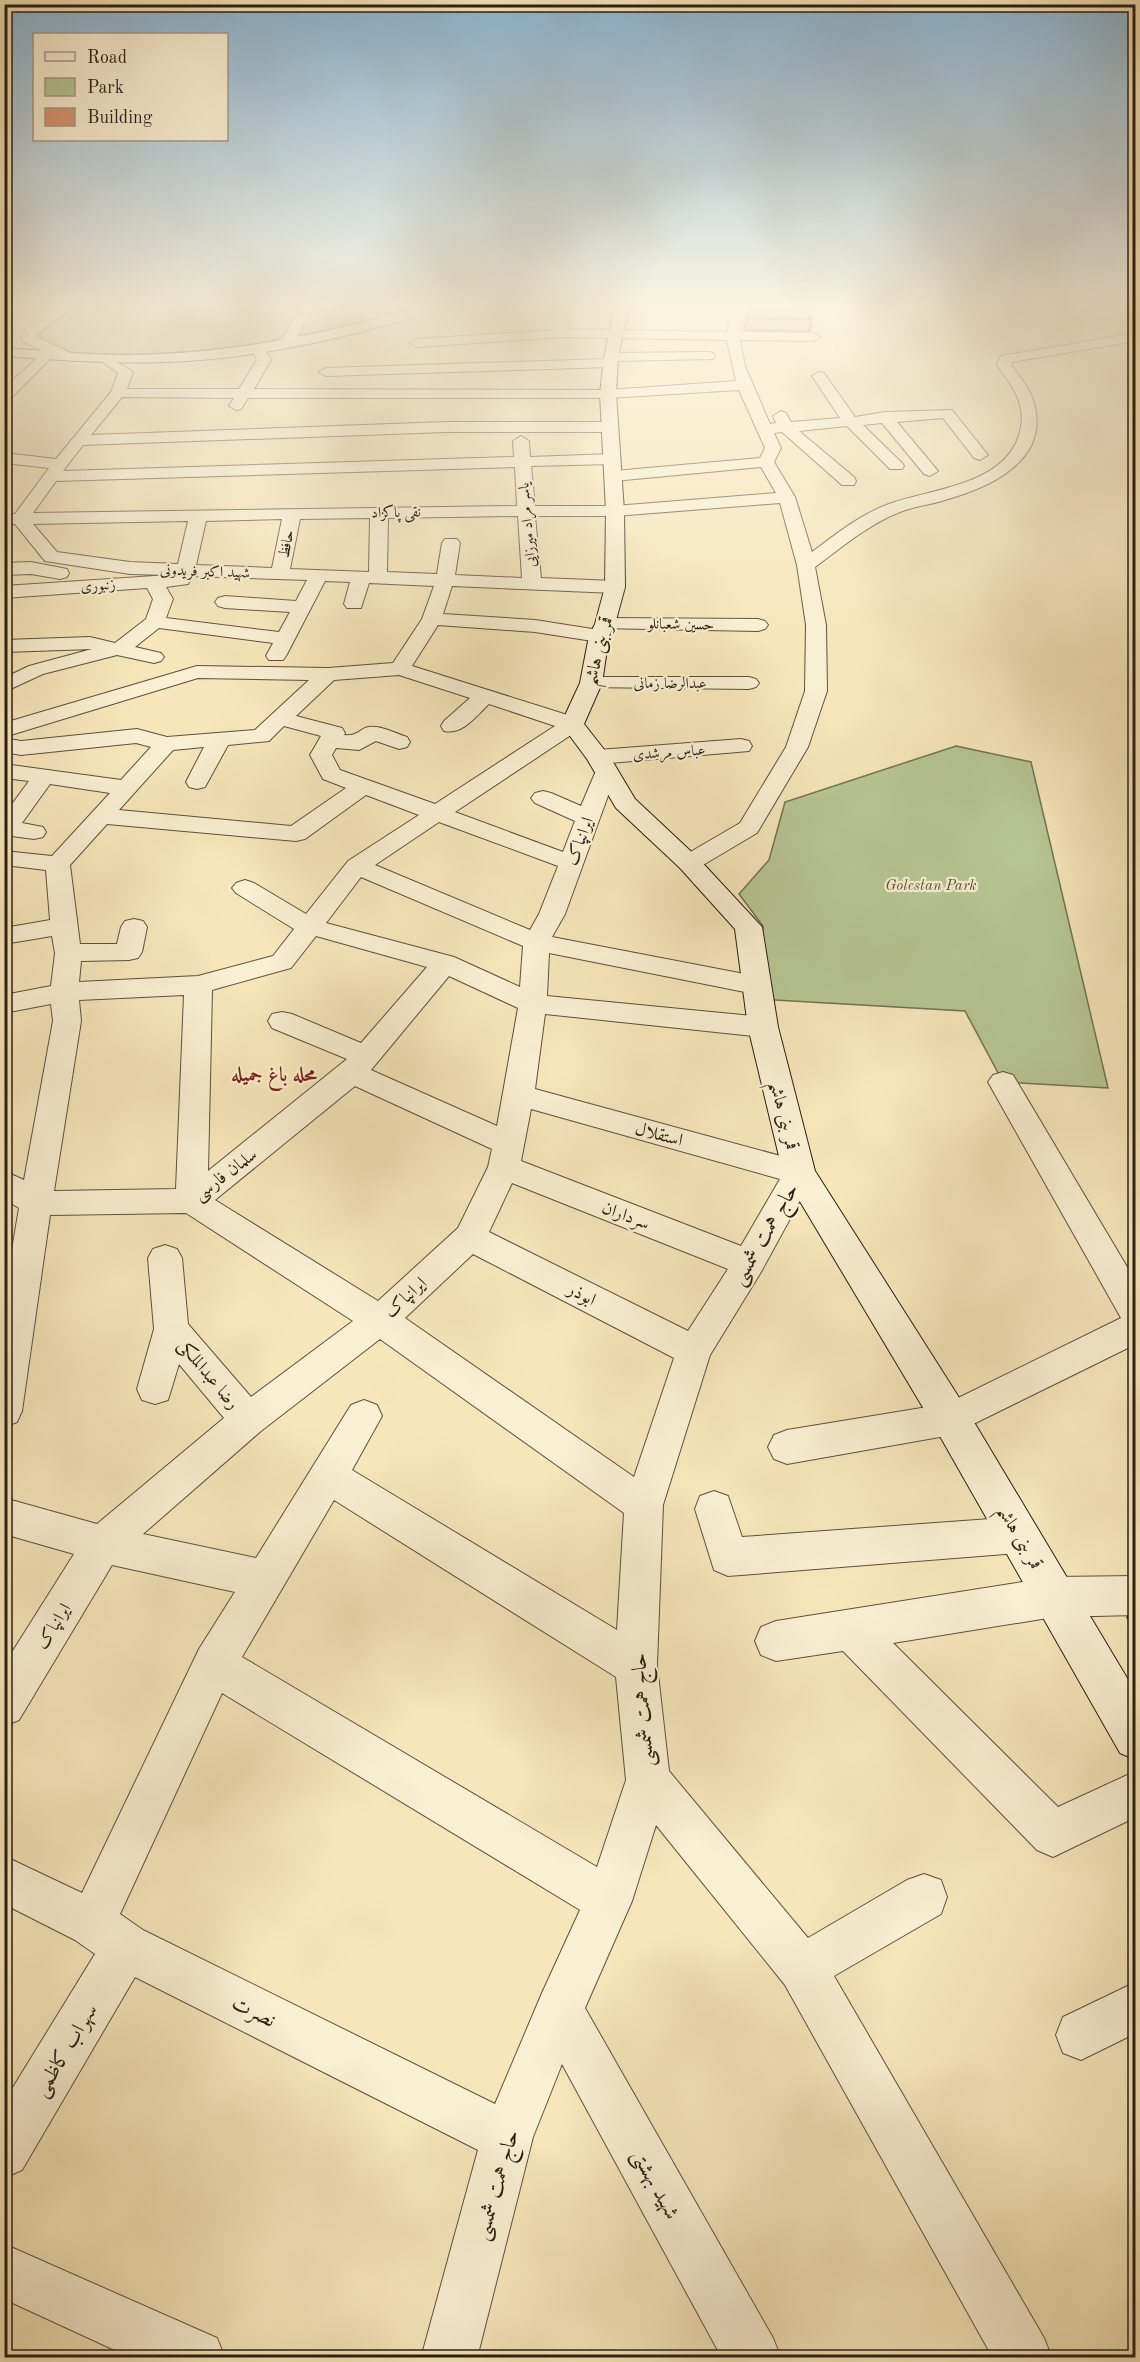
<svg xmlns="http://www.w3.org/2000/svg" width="1140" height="2362" viewBox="0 0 1140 2362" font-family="'Old Standard TT',Amiri,serif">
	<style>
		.green { fill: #b7c694; stroke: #707254; stroke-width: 1.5 }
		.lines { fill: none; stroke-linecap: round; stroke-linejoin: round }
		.street-casing { stroke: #5d503e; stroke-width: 2 }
		.secondary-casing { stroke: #2a1e14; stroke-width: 2 }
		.street { fill: #f9efd2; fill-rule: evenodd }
		.secondary { fill: #f9efd2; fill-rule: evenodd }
		.wall { fill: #b98164; stroke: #2a1e14; stroke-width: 1.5 }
		.building { fill: #d79674; stroke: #2a1e14; stroke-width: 1.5 }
		.labels { text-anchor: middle; stroke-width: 4.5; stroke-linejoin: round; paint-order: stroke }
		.far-street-label { font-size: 15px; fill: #2a1e14; stroke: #f9efd2 }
		.far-park-label { font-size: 15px; font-style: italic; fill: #54503a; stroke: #f9efd2 }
		.street-label { font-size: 18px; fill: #2a1e14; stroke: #f9efd2 }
		.neighbourhood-label { font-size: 20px; font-weight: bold; fill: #7a1f14; stroke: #f9efd2 }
		.near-street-label { font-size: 21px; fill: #2a1e14; stroke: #f9efd2 }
	</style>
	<rect width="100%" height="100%" fill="#f6e6ba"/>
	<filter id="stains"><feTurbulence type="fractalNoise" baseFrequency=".00333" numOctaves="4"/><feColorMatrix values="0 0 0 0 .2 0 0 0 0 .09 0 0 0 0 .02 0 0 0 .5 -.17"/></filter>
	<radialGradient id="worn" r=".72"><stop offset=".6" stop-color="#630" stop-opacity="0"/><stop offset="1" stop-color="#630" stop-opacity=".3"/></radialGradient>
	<g class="green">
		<path d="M76,307H300C295,317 290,331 280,337C258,351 103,358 75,353C62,350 47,344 39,334Z"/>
		<polygon points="312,307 415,307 358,324 300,335"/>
		<polygon points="956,746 1031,762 1108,1088 1003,1082 965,1011 759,999 763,926 739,894 769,860 785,802"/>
	</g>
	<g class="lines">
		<g class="street-casing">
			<g id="street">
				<polygon points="58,307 73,307 38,332 35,336 79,357 72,361 54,355 9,400 4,401 4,388 44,352 23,341 21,338 27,327"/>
				<polygon points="302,307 314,307 292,346 282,346 280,343"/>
				<polygon points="494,307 506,307 506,310 500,314 495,313"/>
				<path d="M550,307H562L569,329L727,332L730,317L737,308L751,307L743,317L740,332L813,333L820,337L813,341L740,340L745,366L770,424L776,423L773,416L781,411L786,413L791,422L840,418L812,376L819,372L824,373L855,417L885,412L952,410L988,455L980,460L974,458L943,418L897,422L938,471L930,476L924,474L882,423L863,425L902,463L904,466L902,469H890L847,426L799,431L854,477L856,481L854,485H842L782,432L774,433L781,448L774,462L795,497L812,552C836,534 861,514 889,504C933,488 1011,485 1021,427C1023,418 1021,405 1017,396C1012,385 1004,375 997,365L1001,356L1136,333V341L1012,362L1011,365C1019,376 1029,387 1033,400C1052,459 992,487 945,500C930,505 915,506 900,512C869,524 842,547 815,567L826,625L827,691L808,747L757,833L698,868L689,870L680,868L677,863L680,858L740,823L786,747L805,691L806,625L797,565L780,503L615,516H535L541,578L615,581L622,583L624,587L622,591L615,593L452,586L443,614L535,620L599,630L606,632L609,636L606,640L599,642L535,632L438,625L412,666L580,719L583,724L580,729L455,812L563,852L575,821L535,803L531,798L535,793L543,791L551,793L581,806L598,766L606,764L614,766L617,771L565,914L552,937L755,976L765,979L769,985L765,991L755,994L549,953L547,996L763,1017L773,1020L777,1027L773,1034L763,1037L545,1014L535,1089L799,1161L810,1165L815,1173L761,1272L710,1355L663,1505L657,1665L669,1771L808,1938L907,1880L924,1874L941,1880L947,1897L941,1914L834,1976L1044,2338L1052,2358H993L785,1985L656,1825L632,1901L585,2008L773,2338L781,2358H722L562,2064L533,2137L477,2358H421L478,2150L135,1977L22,2170L4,2178V2102L95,1954L75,1940L4,1904V1856L82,1893L199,1649L235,1592L112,1565L19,1720L4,1726V1665L74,1554L4,1534V1498L97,1524L224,1418L179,1364L168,1400L155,1404L142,1400L137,1389L154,1329L148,1258L153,1249L165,1245L177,1249L182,1258L188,1324L251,1397L353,1321L186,1213L50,1215L22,1411L17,1422L4,1427V1297L19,1208L4,1199V1171L24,1180L53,1021L51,1004L4,1013V995L51,986L55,953L52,936L4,944V928L50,920L46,870L4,865V851L52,856L110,793L50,784L22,823L43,827L46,832L43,837L34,839L4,835V815L29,781L4,778V764L121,780L151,747L136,743L21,755L4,752V738L21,741L137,729L167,737L255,730L309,680L198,678L4,737V723L197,666L328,668L393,663L422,619L434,586L369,583L361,608H347L344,604L350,582L325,581L286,656L283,660H269L266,656L273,643L159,628L135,647L161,653L164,657L161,661L154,663L117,655L43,674L4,692V678L29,666L92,649L4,652V640L90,637L115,643L146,619L153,599L147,588L4,598V586L170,575L130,574L45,561L15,524H4V514H15L49,468L4,463V453L56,459L111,392L118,373L98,359L105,355L133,372L127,389H239L257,360L251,349L258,345L263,346L271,360L254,389L608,390L736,381L727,340L564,337L417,347L410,343L417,339L556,330ZM739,390L765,448L760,458L614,471L606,476L614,481L761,467L776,493L615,506H535L531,466L613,464L621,459L613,454L530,457L529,441L521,436L513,441L514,457L63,471L83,445L446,432H610L618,427L610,422H446L91,435L122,397L234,398L229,406L236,410L241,409L248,398H608ZM515,467L517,506L33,513L56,481ZM518,516L522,578L455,575L460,543L457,539H445L442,543L437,574L387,572L388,518ZM370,518L369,572L290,569L300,519ZM282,519L272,568L196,565L206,521ZM188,521L178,564L130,562L57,552L33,524ZM192,576L307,580L296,601L225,596L218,598L215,602L218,606L225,608L290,612L279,632L166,618L173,599L166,587L188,584ZM399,675L470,698L444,721L441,726L444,731C463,735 476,716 489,704L555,726L435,804L340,770L332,755L336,748L359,750L376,741L399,749L407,747L410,742L407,737C395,733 377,723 365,728C356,733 355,736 344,735L345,733L342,728L296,716L334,680ZM284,726L321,736L310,755L323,779L346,788L291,826L119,810L173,750L204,747L186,782L189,787L197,789L205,787L228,745L269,741ZM366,795L419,815L348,861L306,914L254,883L245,880L236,883L232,888L236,893L294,929L273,956L198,976L79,982L81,961L129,960L138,958L142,952L147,927L143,921L134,919L125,921L121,927L117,944H80L70,865L107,824L296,841L305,839ZM439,822L558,866L539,914L530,930L375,865ZM361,877L523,946L520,987L454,957L326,923ZM316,936L427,967L361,1043L292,1014L282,1012L272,1014L268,1021L272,1028L347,1059L208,1171L212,990L291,968ZM449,976L518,1008L497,1126L371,1070ZM184,995L176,1189L54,1191L81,1021L79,1000ZM355,1086L492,1149L488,1167L458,1228L378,1301L215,1200ZM531,1109L780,1179L741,1246L521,1161ZM512,1183L728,1269L688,1331L489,1232ZM473,1254L674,1358L634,1477L405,1318ZM380,1339L624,1513L617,1630L352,1470L382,1416L377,1405L364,1400L351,1405L256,1558L143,1534L261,1431ZM334,1500L616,1677L626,1780L597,1867L242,1657ZM222,1693L580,1910L542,1993L495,2104L143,1930L120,1914Z"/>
				<polygon points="708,352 713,353 715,356 713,359 616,361 615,366 610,367 326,376 319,372 326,368 605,359 606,354 611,353"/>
				<polygon points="31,562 67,569 69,573 67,577 60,579 31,574 4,575 4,563"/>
				<polygon points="605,618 758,619 765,621 768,625 765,629 758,631 598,628 595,624 598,620"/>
				<polygon points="591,677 749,677 756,679 759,683 756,687 749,689 584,687 581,683 584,679"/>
				<polygon points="741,739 749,741 752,746 749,751 598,764 590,762 587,757 590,752 598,750"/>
				<polygon points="1003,1072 1013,1075 1136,1282 1136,1344 951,1435 787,1464 774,1459 768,1447 774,1435 787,1430 946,1404 1121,1318 988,1082 993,1075"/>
				<polygon points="714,1491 728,1496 742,1537 1018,1517 1032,1522 1038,1535 1032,1548 1018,1553 728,1576 714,1570 695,1509 700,1496"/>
				<polygon points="1136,1576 1136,1615 1054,1617 893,1643 1058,1807 1136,1771 1136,1817 1053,1857 1037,1850 843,1651 776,1661 761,1655 755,1641 761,1627 776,1621 1054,1577"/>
				<polygon points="1136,1982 1136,2033 1081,2060 1063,2053 1056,2035 1063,2017"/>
				<polygon points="4,2244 217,2338 225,2358 132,2358 4,2299"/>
			</g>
		</g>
		<g class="secondary-casing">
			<g id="secondary">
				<path d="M419,307H441L439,310C350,337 258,359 165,362C111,364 58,360 4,356V348C45,351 86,355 128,355C227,354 324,335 419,307Z"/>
				<polygon points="615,307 629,307 618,357 616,394 624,511 625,587 615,624 609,636 602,683 584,724 610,757 635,799 698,858 762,927 778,1027 815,1171 965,1407 1136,1693 1136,1760 1120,1753 937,1431 783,1173 748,1027 735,929 680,868 616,808 587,759 561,724 580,683 589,636 595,624 605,587 606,511 600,394 604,357"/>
				<polygon points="1124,307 1136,307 1136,313"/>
			</g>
		</g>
		<use href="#street" class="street"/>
		<use href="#secondary" class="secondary"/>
	</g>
	<g class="wall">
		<polygon points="746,318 812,319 810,331 745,330"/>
		<polygon points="1136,1607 1136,1634 1127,1617"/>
	</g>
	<polygon class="building" points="749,307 790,307 812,319 746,318"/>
	<linearGradient id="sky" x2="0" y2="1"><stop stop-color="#8cb7d6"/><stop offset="0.48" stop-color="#fbf4e0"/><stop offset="1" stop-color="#fbf4e0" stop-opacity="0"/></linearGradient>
	<rect width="1140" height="638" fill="url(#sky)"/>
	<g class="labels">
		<g class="far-street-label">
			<text transform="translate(396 512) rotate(-1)" y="5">نقی پاکزاد</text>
			<text transform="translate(527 525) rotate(-95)" y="5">یاسر مراد میرزایی</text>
			<text transform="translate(286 544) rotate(-79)" y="5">حافظ</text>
			<text transform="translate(205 571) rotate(2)" y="5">شهید اکبر فریدونی</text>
			<text transform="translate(98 585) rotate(-4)" y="5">زنبوری</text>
			<text transform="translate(681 624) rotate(1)" y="5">حسین شعبانلو</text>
			<text x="670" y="688">عبدالرضا زمانی</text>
			<text transform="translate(669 752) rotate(-4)" y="5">عباس مرشدی</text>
		</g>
		<g class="far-park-label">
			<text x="931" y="890">Golestan Park</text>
		</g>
		<g class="street-label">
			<text transform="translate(598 651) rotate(-75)" y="6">قمر بنی هاشم</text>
			<text transform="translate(579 841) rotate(-69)" y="6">ایرانپاک</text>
			<text transform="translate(784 1115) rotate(76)" y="6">قمر بنی هاشم</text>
			<text transform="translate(659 1134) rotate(15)" y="6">استقلال</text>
			<text transform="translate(225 1174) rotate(-37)" y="6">سلمان فارسی</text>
			<text transform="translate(626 1215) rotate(21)" y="6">سرداران</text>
			<text transform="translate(582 1294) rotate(27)" y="6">ابوذر</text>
			<text transform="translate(405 1297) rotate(-42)" y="6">ایرانپاک</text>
			<text transform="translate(209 1374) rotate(50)" y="6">رضا عبدالملکی</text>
			<text transform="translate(1020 1537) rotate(60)" y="6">قمر بنی هاشم</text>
			<text transform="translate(53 1626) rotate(-58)" y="6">ایرانپاک</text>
		</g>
		<g class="neighbourhood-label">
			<text x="274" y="1081">محله باغ‌ جمیله</text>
		</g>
		<g class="near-street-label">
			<text transform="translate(764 1234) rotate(-60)" y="7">حاج همت شمسی</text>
			<text transform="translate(642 1710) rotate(-94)" y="7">حاج همت شمسی</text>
			<text transform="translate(254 2011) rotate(26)" y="7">نصرت</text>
			<text transform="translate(65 2050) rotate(-59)" y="7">سهراب کاظمی</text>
			<text transform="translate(656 2184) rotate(61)" y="7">شهید بهشتی</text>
			<text transform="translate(496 2185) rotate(-74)" y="7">حاج همت شمسی</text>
		</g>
	</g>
	<rect width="1140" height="2362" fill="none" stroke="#f6e6ba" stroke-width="24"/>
	<rect x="6" y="6" width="1128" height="2350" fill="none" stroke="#2a1e14" stroke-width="3"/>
	<rect x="12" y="12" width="1116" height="2338" fill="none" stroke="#2a1e14" stroke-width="1.5"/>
	<rect x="33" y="33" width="195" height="108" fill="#f9efd2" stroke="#a69b86" stroke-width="1.5"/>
	<rect x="45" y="52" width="30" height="9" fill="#f9efd2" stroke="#a69b86" stroke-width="1.5"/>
	<text x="87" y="63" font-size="18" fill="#2a1e14">Road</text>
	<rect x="45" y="78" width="30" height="18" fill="#b7c694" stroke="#a69b86" stroke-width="1.5"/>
	<text x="87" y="93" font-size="18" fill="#2a1e14">Park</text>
	<rect x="45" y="108" width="30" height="18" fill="#d79674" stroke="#a69b86" stroke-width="1.5"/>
	<text x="87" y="123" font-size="18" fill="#2a1e14">Building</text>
	<rect width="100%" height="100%" filter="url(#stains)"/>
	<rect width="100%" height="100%" fill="url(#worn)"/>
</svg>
